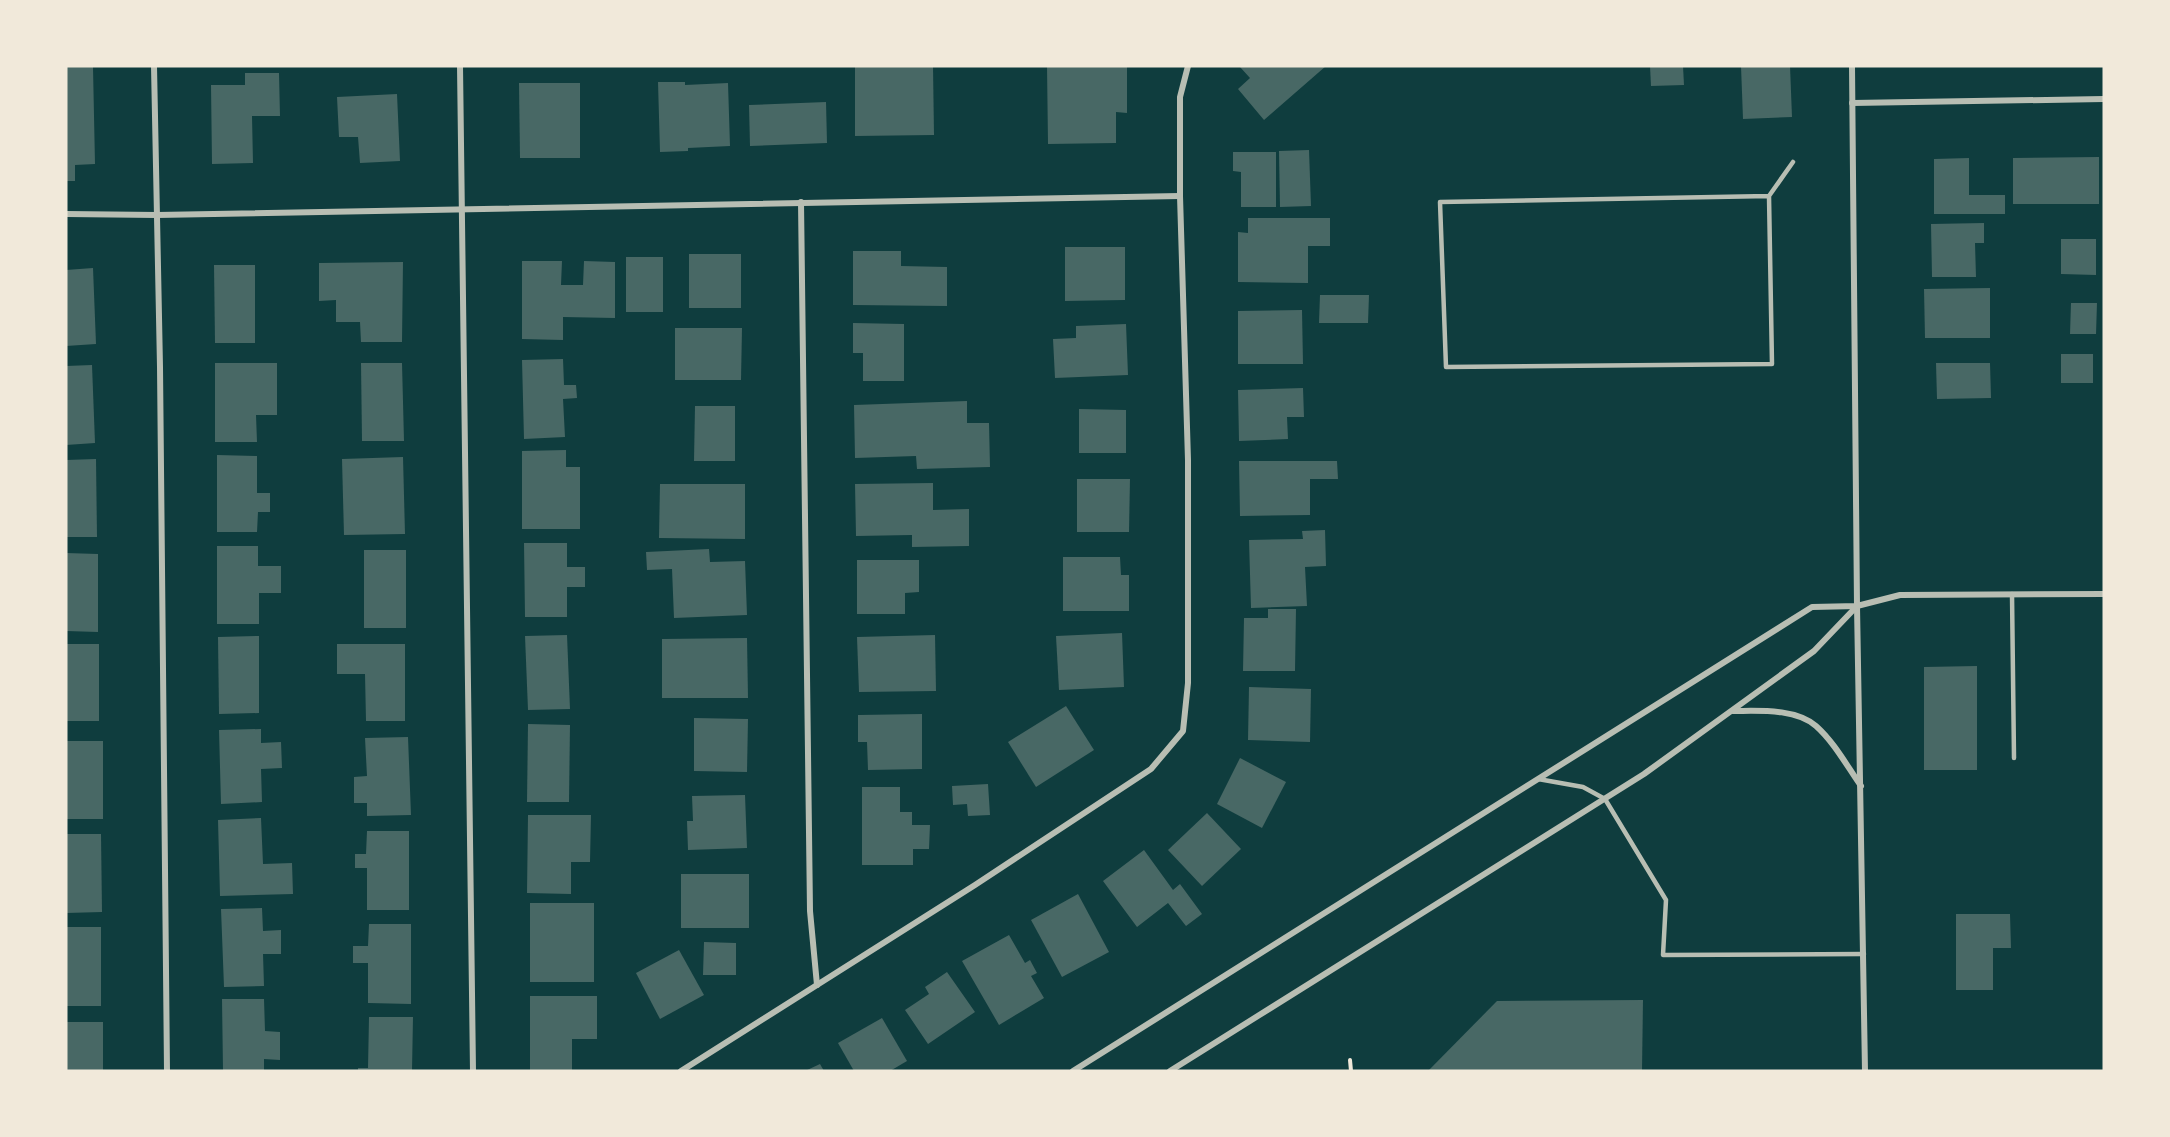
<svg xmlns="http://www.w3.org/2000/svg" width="2170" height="1137" viewBox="0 0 2170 1137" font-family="'Noto Serif',serif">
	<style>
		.building { fill: #486865 }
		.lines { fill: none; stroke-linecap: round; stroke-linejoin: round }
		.path { stroke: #f1e9da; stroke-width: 4 }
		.service { stroke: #b8beb3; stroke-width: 4.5 }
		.minor { stroke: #b8beb3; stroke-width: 6 }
	</style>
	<rect width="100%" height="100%" fill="#0f3d3e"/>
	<g class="building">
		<polygon points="855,66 933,66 934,135 855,136"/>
		<polygon points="1047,66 1127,66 1127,113 1116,112 1116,143 1048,144"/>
		<polygon points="1242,66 1326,66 1264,120 1238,89 1250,78 1240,67"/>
		<polygon points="1650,66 1683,66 1684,85 1651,86"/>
		<polygon points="1741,66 1790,66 1792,117 1743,119"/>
		<polygon points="66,67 93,67 95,164 75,165 75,181 66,181"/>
		<polygon points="245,73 279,73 280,116 252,116 253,163 212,164 211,85 245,85"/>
		<polygon points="658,82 685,82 685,85 728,83 730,146 688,148 688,151 660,152"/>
		<polygon points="519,83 580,83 580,158 520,158"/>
		<polygon points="397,94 400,161 360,163 358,137 339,137 337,97"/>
		<polygon points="826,102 827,143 750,146 749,105"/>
		<polygon points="1309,150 1311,206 1280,207 1279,151"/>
		<polygon points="1233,152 1276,152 1276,207 1241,207 1241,172 1233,171"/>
		<polygon points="2099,157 2099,204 2013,204 2013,158"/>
		<polygon points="1969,158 1969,195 2005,195 2005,214 1934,214 1934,159"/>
		<polygon points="1248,218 1330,218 1330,246 1308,246 1308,283 1238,282 1238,232 1248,233"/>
		<polygon points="1984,223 1984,243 1975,243 1976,277 1932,277 1931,224"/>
		<polygon points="2061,239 2096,239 2096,275 2061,274"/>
		<polygon points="1065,247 1125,247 1125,300 1065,301"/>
		<polygon points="853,251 901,251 901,266 947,267 947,306 853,305"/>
		<rect x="689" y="254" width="52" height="54"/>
		<rect x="626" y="257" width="37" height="55"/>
		<polygon points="522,261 562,261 561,285 583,285 584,261 615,262 615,318 563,317 563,340 522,339"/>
		<polygon points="403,262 402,342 361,342 360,322 336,322 336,300 319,301 319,263"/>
		<polygon points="214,265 255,265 255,343 215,343"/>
		<polygon points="93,268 96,344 66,346 66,270"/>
		<polygon points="1990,288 1990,338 1925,338 1924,289"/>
		<polygon points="1320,295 1369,295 1368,323 1319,323"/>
		<polygon points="2071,303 2097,303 2096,334 2070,334"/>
		<polygon points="1302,310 1303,364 1238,364 1238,311"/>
		<polygon points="853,323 904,324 904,381 863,381 863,353 853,353"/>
		<polygon points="1126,324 1128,375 1055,378 1053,339 1076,338 1076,326"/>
		<polygon points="675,328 742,328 741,380 675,380"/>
		<rect x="2061" y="354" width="32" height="29"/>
		<polygon points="563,359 564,385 576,385 577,398 563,399 565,437 524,439 522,360"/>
		<polygon points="215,363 277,363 277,415 256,415 257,442 215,442"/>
		<polygon points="361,363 402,363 404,441 362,441"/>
		<polygon points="1936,363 1990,363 1991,398 1937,399"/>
		<polygon points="92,365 95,443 66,445 66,366"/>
		<polygon points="1303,388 1304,417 1287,417 1288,439 1239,441 1238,390"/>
		<polygon points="967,401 967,423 989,423 990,467 917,469 916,456 855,458 854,405"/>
		<polygon points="695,406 735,406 735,461 694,461"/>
		<polygon points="1079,409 1126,410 1126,453 1079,453"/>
		<polygon points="566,450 566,467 580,467 580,529 522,529 522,451"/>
		<polygon points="217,455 257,456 257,493 270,493 270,512 258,512 257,532 217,532"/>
		<polygon points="403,457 405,534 344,535 342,459"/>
		<polygon points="96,459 97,537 66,537 66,460"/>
		<polygon points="1239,461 1337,461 1338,479 1310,479 1310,515 1240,516"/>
		<polygon points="1077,479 1130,479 1129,532 1077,532"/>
		<polygon points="933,483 933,510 969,509 969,546 912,547 912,535 856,536 855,484"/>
		<polygon points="660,484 745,484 745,539 659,538"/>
		<polygon points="1325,530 1326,566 1305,567 1307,606 1251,608 1249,540 1303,539 1302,531"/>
		<polygon points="524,543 567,543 567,567 585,567 585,587 567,587 567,617 525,617"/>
		<polygon points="217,546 258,546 258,566 281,566 281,593 259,593 259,624 217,624"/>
		<polygon points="709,549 710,562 745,561 747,615 674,618 672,569 647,570 646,552"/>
		<rect x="364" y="550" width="42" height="78"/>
		<polygon points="66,553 98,554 98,632 66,631"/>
		<polygon points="1063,557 1120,557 1121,575 1129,575 1129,611 1063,611"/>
		<polygon points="857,560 919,560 919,592 905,593 905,614 857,614"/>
		<polygon points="1268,609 1296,609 1295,671 1243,671 1244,618 1268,618"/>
		<polygon points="1122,633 1124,687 1059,690 1056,636"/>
		<polygon points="567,635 570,709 528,710 525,636"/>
		<polygon points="935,635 936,691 859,692 857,637"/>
		<polygon points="259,636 259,713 219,714 218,637"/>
		<polygon points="747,638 748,698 662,698 662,639"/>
		<rect x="66" y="644" width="33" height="77"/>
		<polygon points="337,644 405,644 405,721 366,721 365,674 337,674"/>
		<polygon points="1977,666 1977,770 1924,770 1924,667"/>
		<polygon points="1249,687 1311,689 1310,742 1248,740"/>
		<polygon points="1066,706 1094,750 1036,787 1008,742"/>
		<polygon points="922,714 922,769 868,770 867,742 858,742 858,715"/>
		<polygon points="694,718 748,719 747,772 694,771"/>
		<polygon points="528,724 570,725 569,802 527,802"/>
		<polygon points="261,729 261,743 281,742 282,768 261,769 262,802 221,804 219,730"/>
		<polygon points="408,737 411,815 367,816 367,803 354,803 354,777 367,776 365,738"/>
		<rect x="66" y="741" width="37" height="78"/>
		<polygon points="1240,758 1286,782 1262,828 1217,804"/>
		<polygon points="988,784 990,815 968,816 967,804 953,805 952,786"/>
		<polygon points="862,787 900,787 900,812 912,812 912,825 930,825 929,849 913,849 913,865 862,865"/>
		<polygon points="745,795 747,848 688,850 687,821 693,821 692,796"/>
		<polygon points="1207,813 1241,849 1202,886 1168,850"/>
		<polygon points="528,815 591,815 590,862 571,862 571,894 527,893"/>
		<polygon points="261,818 263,864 292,863 293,894 220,896 218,820"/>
		<polygon points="367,831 409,831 409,910 367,910 367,868 355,868 355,854 366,854"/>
		<polygon points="66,834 101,834 102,912 66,913"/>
		<polygon points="1144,850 1173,890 1180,884 1202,914 1186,926 1168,903 1137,927 1103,881"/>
		<rect x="681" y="874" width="68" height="54"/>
		<polygon points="1078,894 1109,952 1062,977 1031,920"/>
		<rect x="530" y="903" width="64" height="79"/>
		<polygon points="262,908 263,931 281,930 281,954 263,954 264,986 224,987 221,909"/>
		<polygon points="1956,914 2010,914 2011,948 1993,948 1993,990 1956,990"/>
		<polygon points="369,924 411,924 411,1004 368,1003 368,963 353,963 353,946 368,946"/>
		<rect x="66" y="927" width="35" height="79"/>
		<polygon points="1009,935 1025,963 1030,960 1037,973 1031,976 1044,998 999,1025 962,961"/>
		<polygon points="704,942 736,943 736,975 703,975"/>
		<polygon points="679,950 704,995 660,1019 636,973"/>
		<polygon points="947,972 975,1012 928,1044 905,1010 929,994 925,987"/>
		<polygon points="530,996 597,996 597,1039 572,1039 572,1071 530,1071"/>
		<polygon points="222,999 264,999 265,1031 280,1032 280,1060 264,1059 264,1071 223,1071"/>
		<polygon points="1643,1000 1642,1071 1428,1071 1497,1001"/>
		<polygon points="369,1017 413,1017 412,1071 358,1071 358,1068 368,1068"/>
		<polygon points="882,1018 907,1061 890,1071 854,1071 838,1043"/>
		<rect x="66" y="1022" width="37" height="49"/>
		<polygon points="820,1064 824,1071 805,1071"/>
	</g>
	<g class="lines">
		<polyline class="path" points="1350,1060 1351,1071"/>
		<g class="service">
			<polyline points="1769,196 1772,364 1446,367 1440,202 1769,196 1793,162"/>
			<polyline points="2012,594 2014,758"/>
			<polyline points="1538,779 1583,787 1605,799 1666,900 1663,955 1864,954"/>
		</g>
		<g class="minor">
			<polyline points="154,66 160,367 167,1071"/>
			<polyline points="460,66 473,1071"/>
			<polyline points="1852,66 1857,606 1865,1071"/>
			<polyline points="1852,103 2104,99"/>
			<polyline points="801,202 810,911 817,985"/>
			<polyline points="66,214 157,215 1180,196"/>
			<path d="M1733,711C1759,711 1795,708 1816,726C1834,742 1847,766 1861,786"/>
			<polyline points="681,1071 975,885 1151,769 1183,731 1188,683 1188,460 1180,196 1180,97 1188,66"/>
			<polyline points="1073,1071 1812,607 1857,606 1900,595 2104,594"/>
			<polyline points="1170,1071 1644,774 1814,651 1857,606"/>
		</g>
	</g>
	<rect width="2170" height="1137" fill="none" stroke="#f1e9da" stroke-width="135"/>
</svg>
